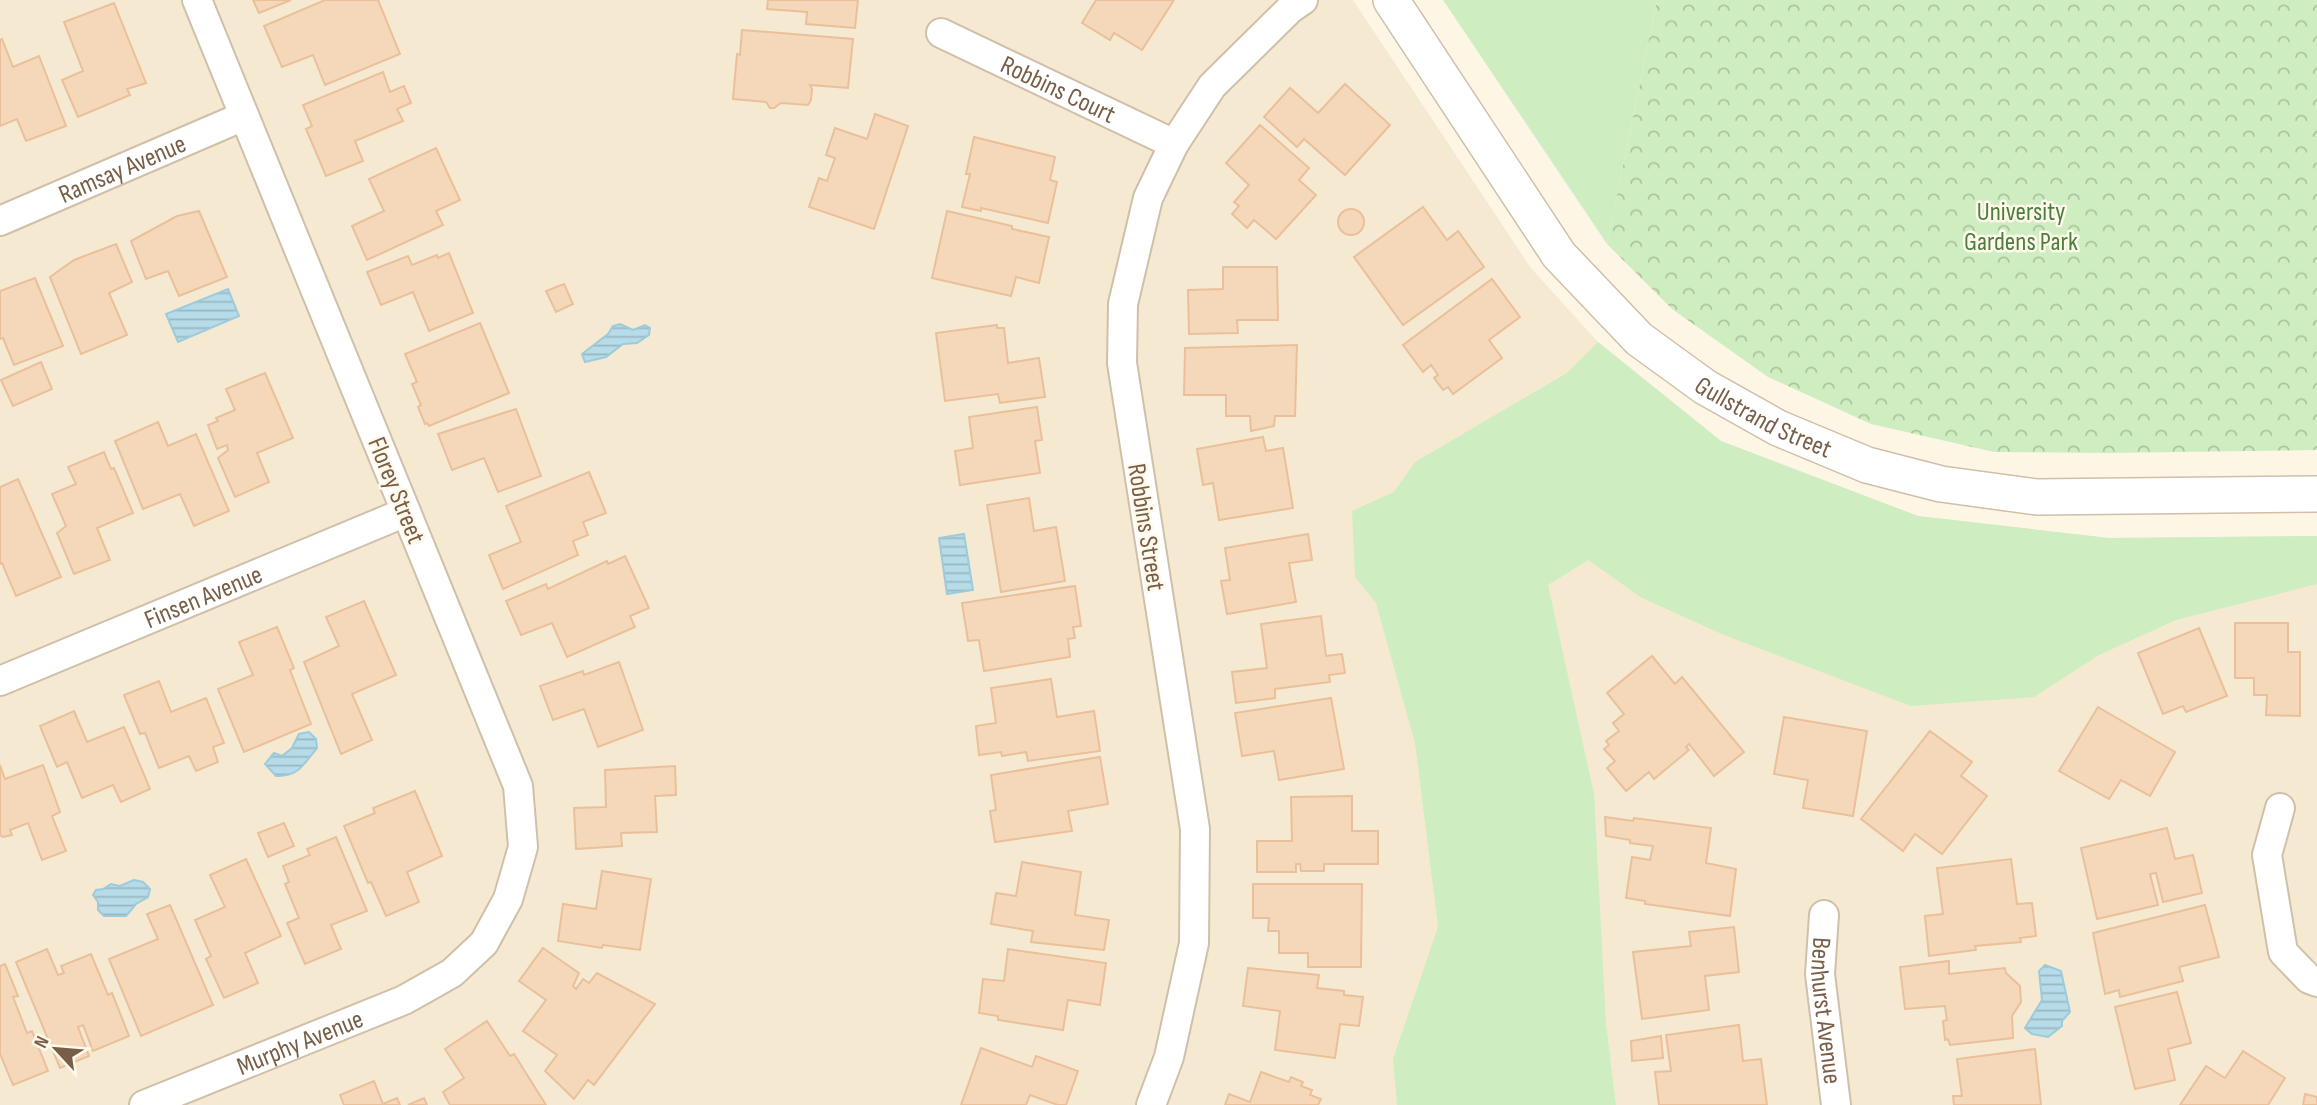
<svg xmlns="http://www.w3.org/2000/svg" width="2317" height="1105" viewBox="0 0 2317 1105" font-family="'Sofia Sans Condensed',sans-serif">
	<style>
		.residential { fill: #f6e9d2 }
		.grass { fill: #ceedc1 }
		.park { fill: url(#park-crowns) }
		.water { fill: url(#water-rules); stroke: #9ccbdc; stroke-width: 2 }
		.building { fill: #f5d8ba; stroke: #e9c099; stroke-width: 2 }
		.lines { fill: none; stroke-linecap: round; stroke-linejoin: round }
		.minor-casing { stroke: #d0bfa9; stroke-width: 32 }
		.tertiary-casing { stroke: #d0bfa9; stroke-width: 38 }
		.minor { stroke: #fff; stroke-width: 28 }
		.tertiary { stroke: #fff; stroke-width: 35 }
		.labels { text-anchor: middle; stroke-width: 5; stroke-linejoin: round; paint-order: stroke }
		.street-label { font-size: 26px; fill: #785e47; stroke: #fff9ec }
		.park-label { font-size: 26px; fill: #4b7f3e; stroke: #fff9ec }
	</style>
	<defs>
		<pattern id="park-crowns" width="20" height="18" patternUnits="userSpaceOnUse" patternTransform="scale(1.75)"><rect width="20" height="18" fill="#ceedc1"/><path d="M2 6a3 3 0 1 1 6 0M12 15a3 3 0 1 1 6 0" fill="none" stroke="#acc39f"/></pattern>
		<pattern id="water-rules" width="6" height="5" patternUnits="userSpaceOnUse" patternTransform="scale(1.75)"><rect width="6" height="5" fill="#b7dce9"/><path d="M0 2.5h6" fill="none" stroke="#9ab6bf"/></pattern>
	</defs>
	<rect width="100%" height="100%" fill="#fef6e4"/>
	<polygon class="residential" points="0,0 1353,0 1531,268 1598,342 1721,441 1918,516 2109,538 2317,536 2317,1105 0,1105"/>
	<g class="grass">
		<polygon points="1443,0 1657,0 1607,244"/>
		<polygon points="1598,342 1721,441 1918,516 2109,538 2317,536 2317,584 2176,620 2099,655 2034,697 1911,706 1724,635 1642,598 1588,560 1548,585 1594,794 1606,1024 1616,1105 1397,1105 1393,1059 1438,927 1415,743 1376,603 1355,577 1352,511 1394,492 1415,462 1567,373"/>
	</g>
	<polygon class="park" points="1657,0 2317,0 2317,450 2106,453 1994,452 1871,424 1768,377 1672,309 1607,244"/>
	<g class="water">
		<polygon points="228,289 239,316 178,342 166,314"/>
		<polygon points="620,324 633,330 645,325 650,328 649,335 637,343 623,344 606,357 585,362 582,354 608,334 613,326"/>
		<polygon points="964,534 973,590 947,594 939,538"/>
		<path d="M309,732L316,739L317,748C304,764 298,777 276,776L265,764L274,753L282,756L292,748L299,734Z"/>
		<polygon points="134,880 143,882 150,889 148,897 136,904 126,916 104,916 98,910 98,902 93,895 96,890 103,889 111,884 120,886"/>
		<polygon points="2045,965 2061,971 2070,1012 2062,1021 2062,1026 2048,1037 2032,1034 2025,1028 2042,1000 2039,971"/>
	</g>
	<g class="building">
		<polygon points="253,0 291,0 259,13"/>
		<polygon points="325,0 378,0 400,54 325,85 313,55 282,67 264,26"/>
		<polygon points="768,0 858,0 855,28 806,24 807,12 767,9"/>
		<polygon points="1096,0 1174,0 1142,50 1114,33 1110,40 1082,23"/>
		<polygon points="114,3 146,83 127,89 130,95 78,117 62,80 83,71 64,22"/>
		<polygon points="742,30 853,39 848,88 810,85 812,89 811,100 808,105 781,103 774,108 770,108 766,102 733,99 737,54 740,55"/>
		<polygon points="2,39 13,67 39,56 66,126 26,141 17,119 0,126 0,40"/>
		<polygon points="383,72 390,92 404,86 411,103 397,109 403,121 355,141 363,161 326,176 306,129 312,126 303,105"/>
		<polygon points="1345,84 1390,125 1345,175 1304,139 1297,147 1264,117 1290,88 1318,113"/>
		<polygon points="875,114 908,126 874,229 809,207 819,178 827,181 835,158 826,155 835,128 867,139"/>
		<polygon points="1260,125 1309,168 1299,180 1316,195 1276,239 1254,220 1247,228 1232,214 1239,206 1234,202 1249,185 1226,163"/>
		<polygon points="974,137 1055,157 1050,180 1057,182 1048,223 981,208 981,211 962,207 970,174 966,174"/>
		<polygon points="436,148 460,200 436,211 443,225 367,260 352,226 384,211 369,179"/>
		<polygon points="1423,207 1447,240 1458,231 1484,267 1403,325 1354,257"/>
		<circle cx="1351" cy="222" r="13"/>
		<polygon points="199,211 227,277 179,296 168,271 146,279 131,241 177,216"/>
		<polygon points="947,211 1012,226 1012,229 1049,237 1039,283 1016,277 1011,296 932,278"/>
		<polygon points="116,244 132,282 109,293 127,335 81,354 50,277 74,260"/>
		<polygon points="449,253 473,313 429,331 413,292 381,305 367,272 408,256 412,265 437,255 438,258"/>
		<polygon points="1223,267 1277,267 1278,320 1237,320 1238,333 1189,334 1188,290 1223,289"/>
		<polygon points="35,278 63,346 14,365 3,338 0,339 0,291"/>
		<polygon points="1492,279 1520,317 1489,340 1502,358 1453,394 1448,387 1443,390 1434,378 1438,375 1431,365 1423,372 1403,345"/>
		<polygon points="564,284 573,304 556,312 546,291"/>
		<polygon points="480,323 509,393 429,426 427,423 425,424 418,407 421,405 412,384 417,382 405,354"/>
		<polygon points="997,325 997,328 1004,328 1008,363 1039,358 1045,397 1000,403 998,394 945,401 936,333"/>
		<polygon points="1297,345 1295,416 1275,416 1274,426 1251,431 1250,416 1226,416 1226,395 1184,395 1185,348"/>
		<polygon points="41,362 52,389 13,406 1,380"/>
		<polygon points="265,373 293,438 257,453 269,482 235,497 218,458 228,450 227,445 217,449 208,425 218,421 216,418 235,410 226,389"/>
		<polygon points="1037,407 1042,440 1035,441 1040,473 960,485 955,451 973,448 969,417"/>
		<polygon points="516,409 541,476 498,492 484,458 452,470 438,434"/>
		<polygon points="158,422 168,446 196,434 229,511 194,526 180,494 143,509 115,441"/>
		<polygon points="1263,437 1266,451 1283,448 1293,508 1219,520 1213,483 1203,485 1197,449"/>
		<polygon points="104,452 111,469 114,468 133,513 97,528 110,560 74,574 57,533 66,526 52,494 76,484 68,467"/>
		<polygon points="589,472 606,513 583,522 588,535 573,541 578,555 503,589 489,555 521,542 506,506"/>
		<polygon points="18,479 61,577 16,596 2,563 0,564 0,487"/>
		<polygon points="1029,498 1034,531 1056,527 1065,581 1001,592 987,505"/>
		<polygon points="1308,534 1312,560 1289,563 1296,602 1227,614 1221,581 1230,580 1225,548"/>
		<polygon points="625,556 649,608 630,616 635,627 567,657 552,623 521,635 506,601 546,584 548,589 607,561 608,564"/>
		<polygon points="1075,586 1081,626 1073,627 1075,638 1068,639 1070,657 984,671 979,640 968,641 962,603"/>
		<polygon points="364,601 396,675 352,694 372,740 341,754 304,662 339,646 326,617"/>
		<polygon points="1321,616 1326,656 1342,654 1345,673 1329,675 1330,682 1275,689 1275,698 1236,703 1232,672 1267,668 1261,624"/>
		<polygon points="2235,623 2288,623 2288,652 2300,652 2300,716 2266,715 2267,695 2254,695 2254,678 2235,678"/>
		<polygon points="277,627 294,668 290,670 311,724 244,752 218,689 253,675 239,642"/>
		<polygon points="2199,628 2227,696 2186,712 2183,706 2163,714 2138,653"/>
		<polygon points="1652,656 1675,684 1682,677 1744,752 1714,776 1689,744 1686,747 1689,750 1654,779 1649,772 1626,791 1607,768 1615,761 1604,749 1609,745 1606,741 1619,731 1613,723 1624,714 1607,693"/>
		<polygon points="619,662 643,730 598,747 584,709 553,720 540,686 583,671 584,675"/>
		<polygon points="1051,679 1057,717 1094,711 1100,751 1028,761 1026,752 1002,756 1001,752 979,755 976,726 996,723 991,688"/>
		<polygon points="159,681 171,712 206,698 224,743 213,747 218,762 196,771 189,756 159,768 145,733 140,734 124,695"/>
		<polygon points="1331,698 1344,769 1279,780 1274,751 1242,756 1235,713"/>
		<polygon points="2098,707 2175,752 2150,796 2121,780 2109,799 2059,771"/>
		<polygon points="74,711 87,742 124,727 150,789 121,802 113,785 82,798 67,762 57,767 40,726"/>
		<polygon points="1784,717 1867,731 1853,816 1803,808 1808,780 1774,774"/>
		<polygon points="1930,731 1972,762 1961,776 1987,796 1942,854 1915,834 1903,851 1861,819"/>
		<polygon points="1100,757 1108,804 1068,811 1072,831 995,842 990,811 996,810 991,775"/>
		<polygon points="0,765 5,779 43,765 60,812 52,816 66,851 42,860 28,823 10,830 12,835 3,837 0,835"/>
		<polygon points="675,766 676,795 655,796 657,832 621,833 622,846 576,849 574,808 606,807 605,770"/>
		<polygon points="415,791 442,856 407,872 419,902 386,916 371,882 368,883 344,826 375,813 373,808"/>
		<polygon points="1352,796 1352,831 1378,831 1378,864 1324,864 1324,871 1301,871 1300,864 1296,864 1296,872 1257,872 1257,841 1292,841 1291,797"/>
		<polygon points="1605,817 1633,821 1634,818 1711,828 1706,863 1736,869 1730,916 1645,904 1645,901 1626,898 1632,857 1650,860 1653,846 1630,843 1630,840 1606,836"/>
		<polygon points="284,823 294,846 268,857 258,833"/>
		<polygon points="2167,828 2175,859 2193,855 2202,893 2163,902 2156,873 2150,874 2158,905 2097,919 2081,848"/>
		<polygon points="336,837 367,911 331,925 341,949 305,964 287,923 299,918 285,884 289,882 283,866 310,855 307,849"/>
		<polygon points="246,859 281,936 245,953 258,983 224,998 206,959 211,956 195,920 225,907 210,875"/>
		<polygon points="2011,859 2017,904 2032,903 2036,936 2020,938 2021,942 1975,946 1976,950 1929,956 1925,916 1943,914 1937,868"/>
		<polygon points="1022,862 1081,872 1075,915 1109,920 1104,950 1031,942 1033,931 991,924 996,893 1016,896"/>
		<polygon points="602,871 651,879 640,950 603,945 602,948 558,941 563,904 596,909"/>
		<polygon points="1253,884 1362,884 1361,967 1308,967 1308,953 1279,953 1279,931 1268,931 1269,918 1253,918"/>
		<polygon points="170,905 213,1005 141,1036 109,959 158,939 147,914"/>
		<polygon points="2205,905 2219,957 2179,967 2183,981 2120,997 2119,990 2105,994 2093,933"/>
		<polygon points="1734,927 1739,972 1705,976 1709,1010 1642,1019 1633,952 1691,946 1689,932"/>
		<polygon points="543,948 579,973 573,986 576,989 583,979 589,983 597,973 655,1004 594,1085 588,1080 574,1099 545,1071 557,1055 523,1031 546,1000 519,981"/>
		<polygon points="47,949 58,975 64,973 61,966 91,954 108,995 112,993 129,1036 93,1051 83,1025 78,1027 89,1056 60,1068 16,962"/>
		<polygon points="1008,949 1106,963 1100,1005 1068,1000 1063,1030 998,1020 998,1016 979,1013 983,979 1004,981"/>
		<polygon points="1949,961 1949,974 2005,968 2006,973 2020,986 2021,1002 2012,1016 2013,1038 1950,1045 1948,1039 1945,1040 1943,1021 1947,1020 1945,1006 1905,1009 1900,967"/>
		<polygon points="5,964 18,996 13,997 27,1033 32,1031 48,1071 13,1085 0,1054 0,966"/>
		<polygon points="1248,968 1319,975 1317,988 1344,991 1344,995 1363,997 1359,1026 1340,1024 1335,1058 1275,1050 1280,1011 1243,1006"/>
		<polygon points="2177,992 2191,1043 2168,1049 2175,1080 2135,1089 2115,1007"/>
		<polygon points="487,1021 510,1056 514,1054 546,1105 450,1105 443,1092 464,1078 445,1049"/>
		<polygon points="1739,1025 1743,1061 1761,1059 1767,1105 1659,1105 1655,1072 1671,1071 1666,1035"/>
		<polygon points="1661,1036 1663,1058 1632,1061 1631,1041"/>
		<polygon points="981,1048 1032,1067 1036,1056 1078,1071 1066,1105 1058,1105 1030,1095 1026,1105 961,1105"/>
		<polygon points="2035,1049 2041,1105 1954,1105 1953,1096 1962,1096 1957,1059"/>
		<polygon points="2243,1051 2285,1078 2268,1105 2180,1105 2206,1066 2225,1078"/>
		<polygon points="1261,1072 1289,1082 1291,1077 1303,1082 1301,1086 1312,1090 1310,1095 1321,1099 1318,1105 1225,1105 1229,1094 1250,1102"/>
		<polygon points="374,1081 383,1104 397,1098 400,1105 344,1105 340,1095"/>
		<polygon points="2305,1094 2317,1097 2317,1105 2303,1105"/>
		<polygon points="424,1098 427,1105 408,1105"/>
	</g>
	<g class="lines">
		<g class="minor-casing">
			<g id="minor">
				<path id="s1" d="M941,33L1174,144"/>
				<path id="s2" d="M0,221L244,116"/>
				<path id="s3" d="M0,681L406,512"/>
				<polyline points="2280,808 2267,855 2283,952 2309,979 2317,982"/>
				<path id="s4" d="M1824,915L1820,974L1836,1105"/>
				<path id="s5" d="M144,1105L404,1000L452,973L484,943L508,899L523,847L518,786L197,0"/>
				<polyline points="1151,1105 1169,1057 1194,943 1195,829 1122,363 1123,304 1148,198 1174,144 1212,86 1290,9 1303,0"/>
			</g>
		</g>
		<g class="tertiary-casing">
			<g id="tertiary">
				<path id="s6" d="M1391,0L1559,255L1639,339L1705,387L1778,428L1867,465L1941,484L2037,497L2317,494"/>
			</g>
		</g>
		<use href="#minor" class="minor"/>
		<use href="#tertiary" class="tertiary"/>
	</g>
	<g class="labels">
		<g class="street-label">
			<text dy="9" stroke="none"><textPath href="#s1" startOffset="130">Robbins Court</textPath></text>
			<text dy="9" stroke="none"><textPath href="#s2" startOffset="133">Ramsay Avenue</textPath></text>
			<text dy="9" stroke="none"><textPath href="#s6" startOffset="569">Gullstrand Street</textPath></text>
			<text transform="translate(397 490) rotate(68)" y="9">Florey Street</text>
			<text transform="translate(1147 527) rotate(81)" y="9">Robbins Street</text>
			<text dy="9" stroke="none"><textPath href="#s3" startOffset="220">Finsen Avenue</textPath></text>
			<text dy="9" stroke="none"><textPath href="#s4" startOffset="96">Benhurst Avenue</textPath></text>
			<text dy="9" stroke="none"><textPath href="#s5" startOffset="168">Murphy Avenue</textPath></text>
		</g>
		<g class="park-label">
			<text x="2021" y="220">University<tspan x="2021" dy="30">Gardens Park</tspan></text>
		</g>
	</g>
	<g transform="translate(56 1049) rotate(296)" stroke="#fff9ec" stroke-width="5" paint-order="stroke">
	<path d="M0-5L12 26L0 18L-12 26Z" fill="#785e47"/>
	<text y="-10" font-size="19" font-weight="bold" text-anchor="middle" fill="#785e47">N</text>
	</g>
</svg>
